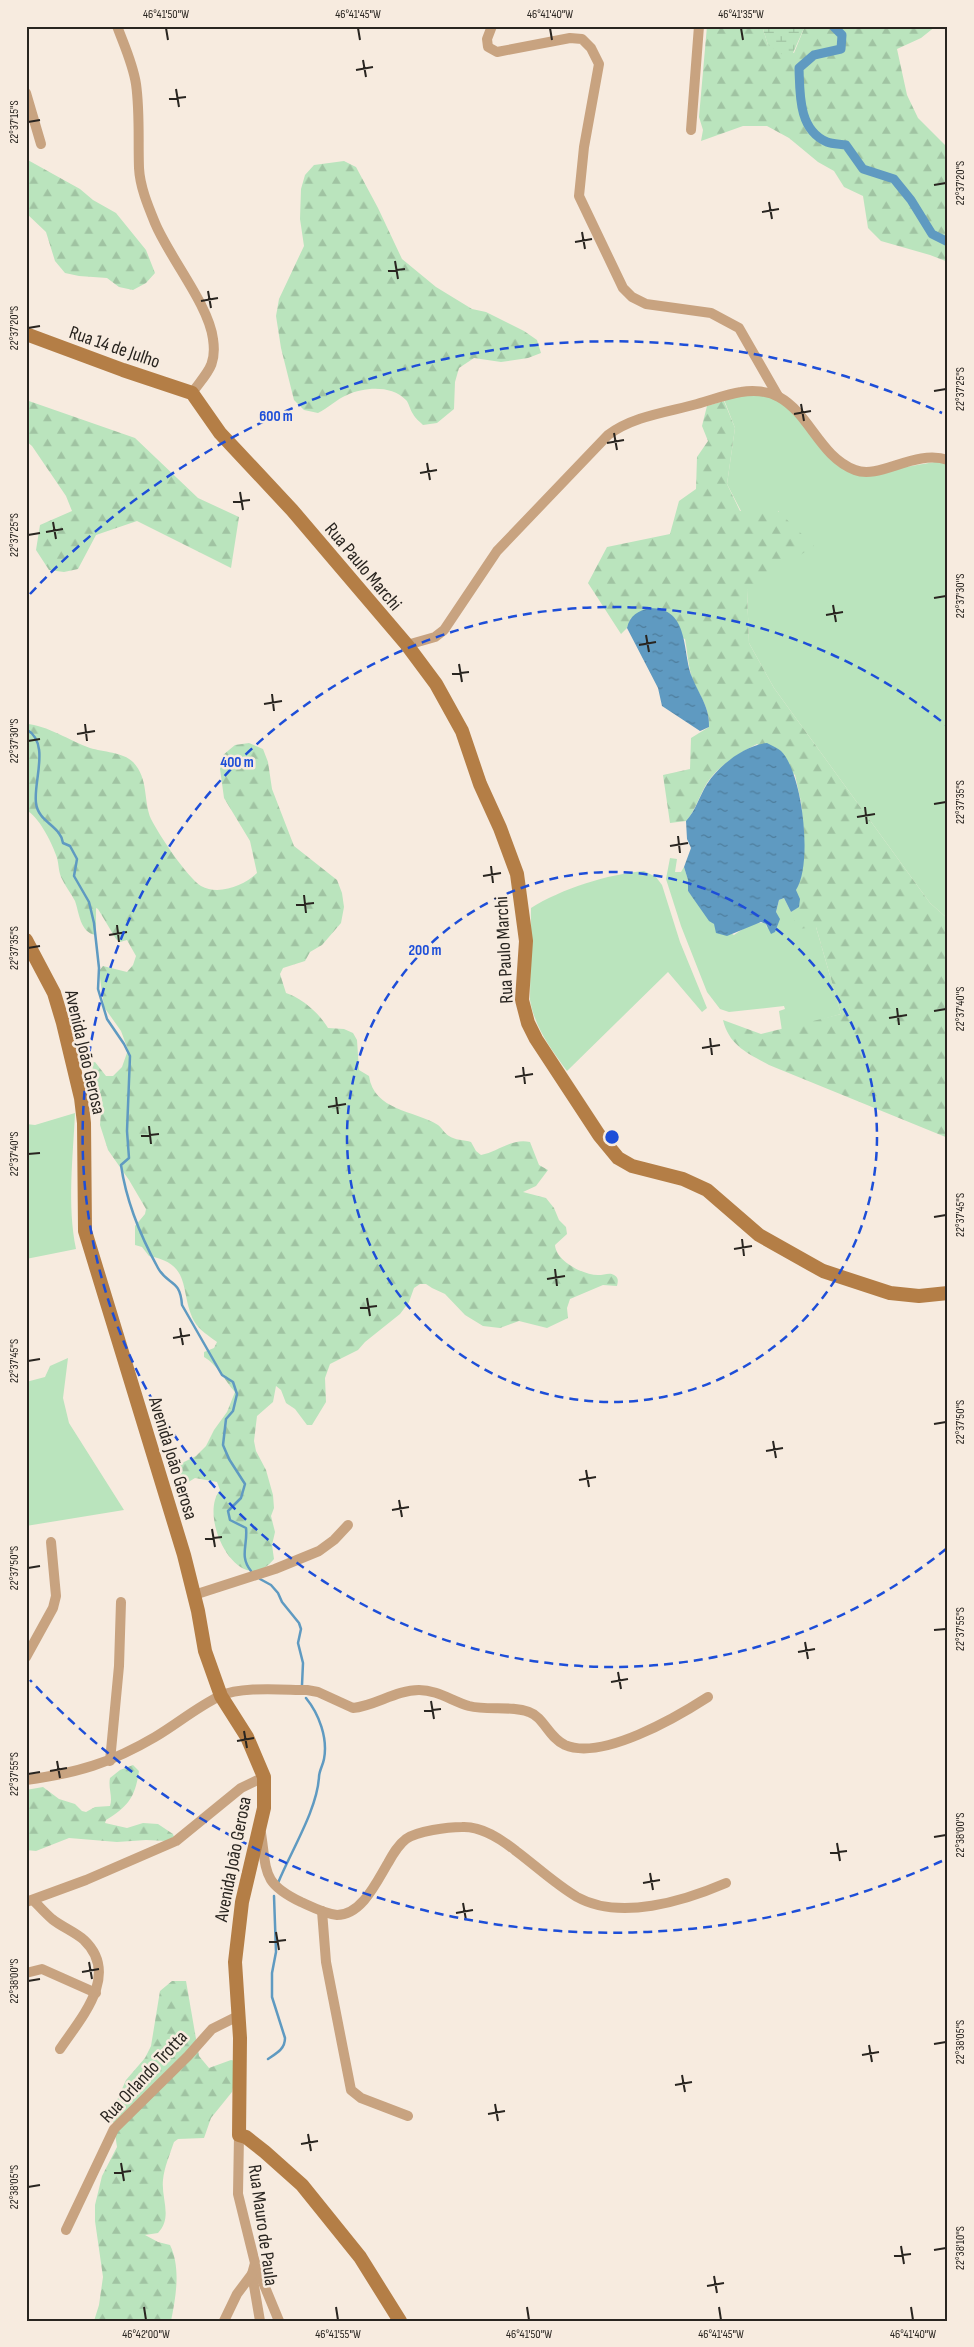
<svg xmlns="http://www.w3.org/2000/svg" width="974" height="2347" viewBox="0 0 974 2347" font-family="'Sofia Sans Condensed',sans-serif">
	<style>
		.green { fill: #bae4bd }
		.forest { fill: url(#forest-firs) }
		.wetland { fill: url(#wetland-marsh) }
		.water { fill: url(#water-ripples) }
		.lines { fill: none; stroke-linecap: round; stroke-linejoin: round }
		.stream { stroke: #5f9ac1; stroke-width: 2.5 }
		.canal { stroke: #5f9ac1; stroke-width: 9 }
		.street { stroke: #c8a380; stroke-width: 10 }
		.secondary { stroke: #b47e46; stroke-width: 14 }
		.ticks { fill: none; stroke: #292520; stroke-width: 2 }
		.ring { fill: none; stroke: #1d4ed8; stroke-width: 2.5; stroke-dasharray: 9 6 }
		.labels { text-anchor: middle; stroke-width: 5; stroke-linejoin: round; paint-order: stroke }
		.street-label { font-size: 19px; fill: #292520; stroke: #f7ebdf }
		.centre { fill: #1d4ed8; stroke: #f7ebdf; stroke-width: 2.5 }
		.ring-label { font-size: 15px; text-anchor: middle; font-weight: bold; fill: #1d4ed8; stroke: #f7ebdf; stroke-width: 5; stroke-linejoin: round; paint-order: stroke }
		.neatline { fill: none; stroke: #292520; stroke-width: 2 }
		.ticks-label { font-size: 12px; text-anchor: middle; fill: #292520 }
	</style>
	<defs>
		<pattern id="forest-firs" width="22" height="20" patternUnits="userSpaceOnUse" patternTransform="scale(1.25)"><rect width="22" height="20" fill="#bae4bd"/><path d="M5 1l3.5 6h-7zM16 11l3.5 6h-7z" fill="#a0c3a2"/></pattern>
		<pattern id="wetland-marsh" width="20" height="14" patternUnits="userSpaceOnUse" patternTransform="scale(1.25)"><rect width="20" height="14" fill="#bae4bd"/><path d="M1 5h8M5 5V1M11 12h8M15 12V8" fill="none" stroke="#a0c3a2"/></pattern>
		<pattern id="water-ripples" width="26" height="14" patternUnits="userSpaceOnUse" patternTransform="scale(1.25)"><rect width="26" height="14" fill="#5f9ac1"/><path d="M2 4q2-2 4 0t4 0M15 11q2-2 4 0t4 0" fill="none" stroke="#4e7d9c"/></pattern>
	</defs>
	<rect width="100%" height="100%" fill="#f7ebdf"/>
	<g class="green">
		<path d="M742,392L778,396C792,411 838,467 856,470C880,474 923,463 948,460V919L930,903L774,688L749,643L747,590L779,511H741L727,484L735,428L723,397Z"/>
		<path d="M670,858L677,859L675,872H681L684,867L688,880V891L714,924L734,935C743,929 755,920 766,924L767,928L776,912L779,900L784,898L791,912L816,927L841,1014L782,1031L779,1011L785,1009L784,1006L729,1012L720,1009L707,992L681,926L666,879Z"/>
		<path d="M644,871L656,877L662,885L680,942L707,1008L702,1012L668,972L567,1071C551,1049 535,1028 530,1000L531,908C561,889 608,874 644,871Z"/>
		<path d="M75,1113C73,1157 67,1205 76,1249L26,1259V1124L35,1125Z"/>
		<polygon points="68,1358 63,1398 69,1423 124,1510 26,1526 26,1382 45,1377 50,1366"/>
	</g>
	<g class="forest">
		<polygon points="707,26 762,26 768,45 794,53 805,26 936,26 921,38 897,49 907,95 918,118 948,148 948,262 930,255 881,241 868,228 863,196 844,187 834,171 818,162 789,138 767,126 743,126 701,141 703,130 699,117"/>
		<polygon points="26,159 80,189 93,200 116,213 146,250 155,273 146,283 133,290 119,287 107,278 79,276 65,273 55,261 46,232 26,213"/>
		<path d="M344,161L356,167L378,208L402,259L436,287L472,309L486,312L524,331L537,340L541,353L528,358L501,362L474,358L459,368L455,382L454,409L437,423L423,425C420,422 415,418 413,414C410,410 409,403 406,400C391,385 365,387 347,395C337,399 328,408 318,413L304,410L294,400L281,348L276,316L279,299L304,246L300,219L301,189L305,175L314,165Z"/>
		<polygon points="26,400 135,438 198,498 239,517 231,568 137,521 96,535 78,569 64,572 49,570 36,550 40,525 72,511 66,496 32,446 26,441"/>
		<path d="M724,401L735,428L727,484L740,511H778L814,546L747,590L749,643L774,688L930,903L948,919V1138L769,1065C747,1053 729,1045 723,1020L761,1034L841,1014L816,927L798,929L791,912L798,907L796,890L804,835L801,802L795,775L757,744C739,753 718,766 707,783C699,796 696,810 686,821L670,823L663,775L690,769L691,738L709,727C710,705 697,694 691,675C688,663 687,650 685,639L631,618L627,628L621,634L588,583L607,547L670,534L679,501L696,489L697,457L708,441L702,426L707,406Z"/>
		<path d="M26,724C47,725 70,741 90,748C103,752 123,752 133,762C149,779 143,800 151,819C159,835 187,877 201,886C219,896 245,885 257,873L250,841L224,798L220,769L223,755L235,745L249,743L263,749L268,762L272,789L294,846L337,880L342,893L344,907L341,923L322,945L310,952L305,961L283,968L280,974L286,993C302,998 319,1013 328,1028L344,1029L353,1033L357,1040L359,1070L369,1076C374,1111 414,1110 438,1125C442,1128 445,1134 449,1136C454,1140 465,1140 471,1142L476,1151L481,1155C498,1152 511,1138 530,1142L539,1165L548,1170L536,1186L523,1192L546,1198L554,1208L559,1220L566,1227L567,1234L555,1245C556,1261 583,1275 598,1275C604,1275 610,1272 614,1275C619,1278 618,1281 617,1286L603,1285L570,1299L567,1308L568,1318L547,1328L519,1321L500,1328L483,1326L465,1315L445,1294L432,1288L426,1284H420L414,1288L409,1302L400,1314L365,1342L358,1350L330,1364L325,1378L326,1402L312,1425H307L295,1409L286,1403L281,1390L276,1386L273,1402L257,1416L254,1441L256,1451L266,1470L273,1495L274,1508L271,1516L275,1532L272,1545L274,1559C240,1602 197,1518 220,1490L217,1482L195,1478L182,1486L176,1480L180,1464L196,1456L206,1446L214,1430L227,1412L235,1392C224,1380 218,1365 204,1357V1352L214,1348L217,1342C209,1336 199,1330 194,1321C179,1292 193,1264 149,1256L142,1247L135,1245V1226L145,1214L146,1209L129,1180L108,1150L100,1125L102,1099L91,1063L95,1062L106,1076H113L122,1067L128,1050L121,1031L104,1007L99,971L103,966L127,972L133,965L136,956L127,940L120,942L116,939L98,909L96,908V935C80,933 79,912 75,901C71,893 65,886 61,877C58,870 59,862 56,855C51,841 39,817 26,810Z"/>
		<path d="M133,1765L139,1771C135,1797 129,1806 106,1820L105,1823L127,1828L143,1823L158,1824L173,1834L174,1837L167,1841L146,1840L117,1842L69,1838L36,1851L26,1850V1790L43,1787L59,1799L75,1804L82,1811L86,1812L95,1807L110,1806C113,1797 108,1788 110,1778L120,1770Z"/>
		<path d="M172,1981H186L199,2056L209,2068L231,2060L236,2061L238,2066L232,2092L211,2118L204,2138L178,2139L174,2142C170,2154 164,2168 163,2180C161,2199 173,2217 158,2233L145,2235L158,2242L170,2245C181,2268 176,2296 171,2321H94L99,2305L103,2277L95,2221V2205L102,2176L117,2147L113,2120L114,2107L126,2080L145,2058L151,2046L160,1991Z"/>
	</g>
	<polygon class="wetland" points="762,26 805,26 793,53 783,55 768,45"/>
	<g class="water">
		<path d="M650,608C690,608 682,652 692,677C699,695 710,707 709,727L700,731L662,706L658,688L627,628C630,615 638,611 650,608Z"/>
		<path d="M767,743C772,746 778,748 781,751C803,773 813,865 796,890L800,899L799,907L791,912L784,898L779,900L776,912L780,919L775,932L771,934L766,924L761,922L727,936L716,933L714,924L709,921L688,891V880L684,867L691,848L687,839L686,821C696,810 699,797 707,784C719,765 745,745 767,743Z"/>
	</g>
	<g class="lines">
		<g class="stream">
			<path d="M26,729C51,743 33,781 36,803C38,822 61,826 63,843L70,846L77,859L74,876L89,902L94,923L99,968L98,989L107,1019L124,1044L130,1056L127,1131L129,1158L121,1165C126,1200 141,1237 158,1268C168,1286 180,1278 182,1305L222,1375L233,1382L237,1394L233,1411L226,1419L223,1445L229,1459L245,1484L241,1498L228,1511L230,1520L246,1528C248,1545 239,1556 251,1571"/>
			<polyline points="260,1579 271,1585 278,1593 282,1602 299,1623 301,1629 298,1643 303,1663 302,1685"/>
			<path d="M278,1883C291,1851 317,1810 319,1777C319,1771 323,1765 324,1759C328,1738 319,1714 306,1698"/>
			<path d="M268,2059C277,2053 285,2049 285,2038L272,1997V1973L276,1952L274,1896"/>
		</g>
		<path class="canal" d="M833,26L842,35L841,49L814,55L799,68C800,93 798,130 827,142C832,144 840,144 846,145L863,169L894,179L911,200L932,234L948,242"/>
		<g class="street">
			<path d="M117,26C124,45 133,64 136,84C140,112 138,140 139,168C140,187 148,206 155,223C169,257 209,305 213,339C217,366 207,372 192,393"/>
			<polyline points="492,26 487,39 488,47 497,52 570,38 582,39 591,48 599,64 584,147 579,196 623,288 632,297 646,304 711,313 739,328 778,396"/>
			<polyline points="26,93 41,144"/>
			<polyline points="691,130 699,26"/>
			<path d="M407,645L435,637L444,630L497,551L608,435C633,416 668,412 697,404C712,400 727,394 741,392C753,390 768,391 779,397C810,414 820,457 855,470C880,480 914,449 948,460"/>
			<polyline points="194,1595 275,1569 319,1551 334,1540 348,1525"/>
			<polyline points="26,1657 53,1608 56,1596 51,1542"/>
			<polyline points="110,1761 119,1666 121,1602"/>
			<path d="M26,1780C77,1773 111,1763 155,1737C177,1724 197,1707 220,1696C242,1686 283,1690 307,1690L318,1692L353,1708C375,1706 396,1690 419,1690C437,1690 452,1701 469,1706C488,1711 511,1705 529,1712C544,1717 548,1737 565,1745C602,1761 677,1717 708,1697"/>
			<path d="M261,1833C267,1873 262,1883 301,1902C312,1907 325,1914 337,1915C362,1915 377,1881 388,1863C393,1854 398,1845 406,1839C417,1831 448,1827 462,1827C482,1826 501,1839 516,1851C536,1866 555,1884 577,1897C620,1921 684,1901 726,1883"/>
			<path d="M33,1900C39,1906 45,1913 52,1919C62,1927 75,1932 84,1940C121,1975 80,2019 60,2049"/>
			<polyline points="26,1902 86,1880 176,1841 241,1788 264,1777"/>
			<polyline points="322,1911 326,1962 351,2090 361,2098 408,2116"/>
			<polyline points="26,1973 42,1969 96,1993"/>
			<polyline points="239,2135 238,2194 255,2263 252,2274 260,2321"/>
			<polyline points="66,2230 114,2129 188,2056 212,2029 238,2016"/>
			<polyline points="255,2263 279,2321"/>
			<polyline points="224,2321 237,2294 252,2274"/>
		</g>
		<g class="secondary">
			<polyline points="26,334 123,370 192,393 220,433 292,510 407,645 436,684 462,731 480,784 500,828 517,874 526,941 522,1000 528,1023 536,1039 599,1135 618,1158 632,1166 683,1179 707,1190 759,1235 823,1271 890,1293 919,1296 948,1293"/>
			<polyline points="26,940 54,993 63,1023 81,1098 84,1123 85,1231 184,1555 198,1611 205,1651 221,1696 247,1737 264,1777 264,1808 242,1902 235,1962 240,2038 239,2135 246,2137 265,2152 302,2185 360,2257 400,2321"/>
		</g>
	</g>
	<path class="ticks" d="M166,28L168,40M358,28L360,40M550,28L552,40M741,28L743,40M363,60L366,77M356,70L373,67M176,89L179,107M169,99L186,97M28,122L40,120M934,185L946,183M769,202L772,219M762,212L779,209M582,232L585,249M575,242L592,239M395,261L398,279M388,271L405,269M208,291L211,308M201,301L218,298M28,328L40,326M934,391L946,389M801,404L804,421M794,414L811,411M614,433L617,450M607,443L624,440M427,463L430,480M420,473L437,470M240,492L243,510M233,502L250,500M53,522L56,539M46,532L63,529M28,535L40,533M934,598L946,596M833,605L836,622M826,615L843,612M646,635L649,652M639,645L656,642M459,664L462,682M452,674L469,672M272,694L274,711M264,704L282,701M85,724L87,741M77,734L95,731M28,741L40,739M934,804L946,802M865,807L867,824M857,817L875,814M678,836L680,853M670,846L688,843M491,866L493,883M483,876L501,873M304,895L306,913M296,905L314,903M117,925L119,942M109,935L127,932M28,948L40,946M897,1008L899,1025M934,1011L946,1009M889,1018L907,1015M710,1038L712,1055M702,1048L720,1045M523,1067L525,1084M515,1077L533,1074M336,1097L338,1114M328,1107L346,1104M149,1126L151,1144M141,1136L159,1134M28,1154L40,1153M934,1217L946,1215M742,1239L744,1256M734,1249L752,1246M555,1269L557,1286M547,1279L565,1276M367,1298L370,1316M360,1308L377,1306M180,1328L183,1345M173,1338L190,1335M28,1361L40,1359M934,1424L946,1422M773,1441L776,1458M766,1451L783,1448M586,1470L589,1487M579,1480L596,1477M399,1500L402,1517M392,1510L409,1507M212,1529L215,1547M205,1539L222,1537M28,1568L40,1566M934,1630L946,1629M805,1642L808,1659M798,1652L815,1649M618,1672L621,1689M611,1682L628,1679M431,1701L434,1719M424,1711L441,1709M244,1731L247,1748M237,1741L254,1738M57,1761L60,1778M50,1771L67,1768M28,1774L40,1772M934,1837L946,1835M837,1843L840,1861M830,1853L847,1851M650,1873L653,1890M643,1883L660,1880M463,1903L466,1920M456,1913L473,1910M276,1932L279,1950M269,1942L286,1940M89,1962L92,1979M82,1972L99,1969M28,1981L40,1979M934,2044L946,2042M869,2045L872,2062M862,2055L879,2052M682,2075L685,2092M675,2085L692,2082M495,2104L498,2121M488,2114L505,2111M308,2134L311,2151M301,2144L318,2141M121,2163L124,2181M114,2173L131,2171M28,2187L40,2185M901,2246L904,2264M934,2250L946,2248M894,2256L911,2254M714,2276L717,2293M707,2286L724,2283M144,2307L146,2320M336,2307L338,2320M527,2307L529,2320M719,2307L721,2320M911,2307L913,2320"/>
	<g class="ring">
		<circle cx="612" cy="1137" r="265"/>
		<path d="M946 1549A530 530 0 1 1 946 725"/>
		<path d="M942 1861A796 796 0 0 1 30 1680M30 594A796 796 0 0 1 942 413"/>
	</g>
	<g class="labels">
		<g class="street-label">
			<text transform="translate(115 346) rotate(19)" y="7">Rua 14 de Julho</text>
			<text transform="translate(364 566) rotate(50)" y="7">Rua Paulo Marchi</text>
			<text transform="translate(503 950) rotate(-93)" y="7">Rua Paulo Marchi</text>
			<text transform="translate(86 1052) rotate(77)" y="7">Avenida João Gerosa</text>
			<text transform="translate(174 1458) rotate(73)" y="7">Avenida João Gerosa</text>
			<text transform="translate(232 1859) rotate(-79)" y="7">Avenida João Gerosa</text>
			<text transform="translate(143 2076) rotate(-47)" y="7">Rua Orlando Trotta</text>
			<text transform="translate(264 2225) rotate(82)" y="7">Rua Mauro de Paula</text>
		</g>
	</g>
	<circle cx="612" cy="1137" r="8" class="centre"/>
	<g class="ring-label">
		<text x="276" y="421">600 m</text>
		<text x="237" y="767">400 m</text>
		<text x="425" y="955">200 m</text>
	</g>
	<rect width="974" height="2347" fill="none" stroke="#f7ebdf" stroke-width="55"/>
	<rect x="28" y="28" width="918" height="2292" class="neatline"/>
	<g class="ticks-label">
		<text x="166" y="18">46°41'50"W</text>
		<text x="358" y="18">46°41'45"W</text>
		<text x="550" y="18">46°41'40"W</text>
		<text x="741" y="18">46°41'35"W</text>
		<text transform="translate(14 122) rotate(-90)" y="4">22°37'15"S</text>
		<text transform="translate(960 183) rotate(-90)" y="4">22°37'20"S</text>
		<text transform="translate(14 328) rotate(-90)" y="4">22°37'20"S</text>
		<text transform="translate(960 389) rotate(-90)" y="4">22°37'25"S</text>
		<text transform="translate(14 535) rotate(-90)" y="4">22°37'25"S</text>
		<text transform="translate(960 596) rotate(-90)" y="4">22°37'30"S</text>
		<text transform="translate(14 741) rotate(-90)" y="4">22°37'30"S</text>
		<text transform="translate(960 802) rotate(-90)" y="4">22°37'35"S</text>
		<text transform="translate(14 948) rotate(-90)" y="4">22°37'35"S</text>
		<text transform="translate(960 1009) rotate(-90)" y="4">22°37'40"S</text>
		<text transform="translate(14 1154) rotate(-90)" y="4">22°37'40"S</text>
		<text transform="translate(960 1215) rotate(-90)" y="4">22°37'45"S</text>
		<text transform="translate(14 1361) rotate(-90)" y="4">22°37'45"S</text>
		<text transform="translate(960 1422) rotate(-90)" y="4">22°37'50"S</text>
		<text transform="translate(14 1568) rotate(-90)" y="4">22°37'50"S</text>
		<text transform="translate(960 1629) rotate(-90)" y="4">22°37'55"S</text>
		<text transform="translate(14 1774) rotate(-90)" y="4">22°37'55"S</text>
		<text transform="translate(960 1835) rotate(-90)" y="4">22°38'00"S</text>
		<text transform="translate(14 1981) rotate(-90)" y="4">22°38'00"S</text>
		<text transform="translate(960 2042) rotate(-90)" y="4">22°38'05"S</text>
		<text transform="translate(14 2187) rotate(-90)" y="4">22°38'05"S</text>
		<text transform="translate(960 2248) rotate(-90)" y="4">22°38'10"S</text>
		<text x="146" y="2338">46°42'00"W</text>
		<text x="338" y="2338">46°41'55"W</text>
		<text x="529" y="2338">46°41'50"W</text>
		<text x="721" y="2338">46°41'45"W</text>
		<text x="913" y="2338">46°41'40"W</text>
	</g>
</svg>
